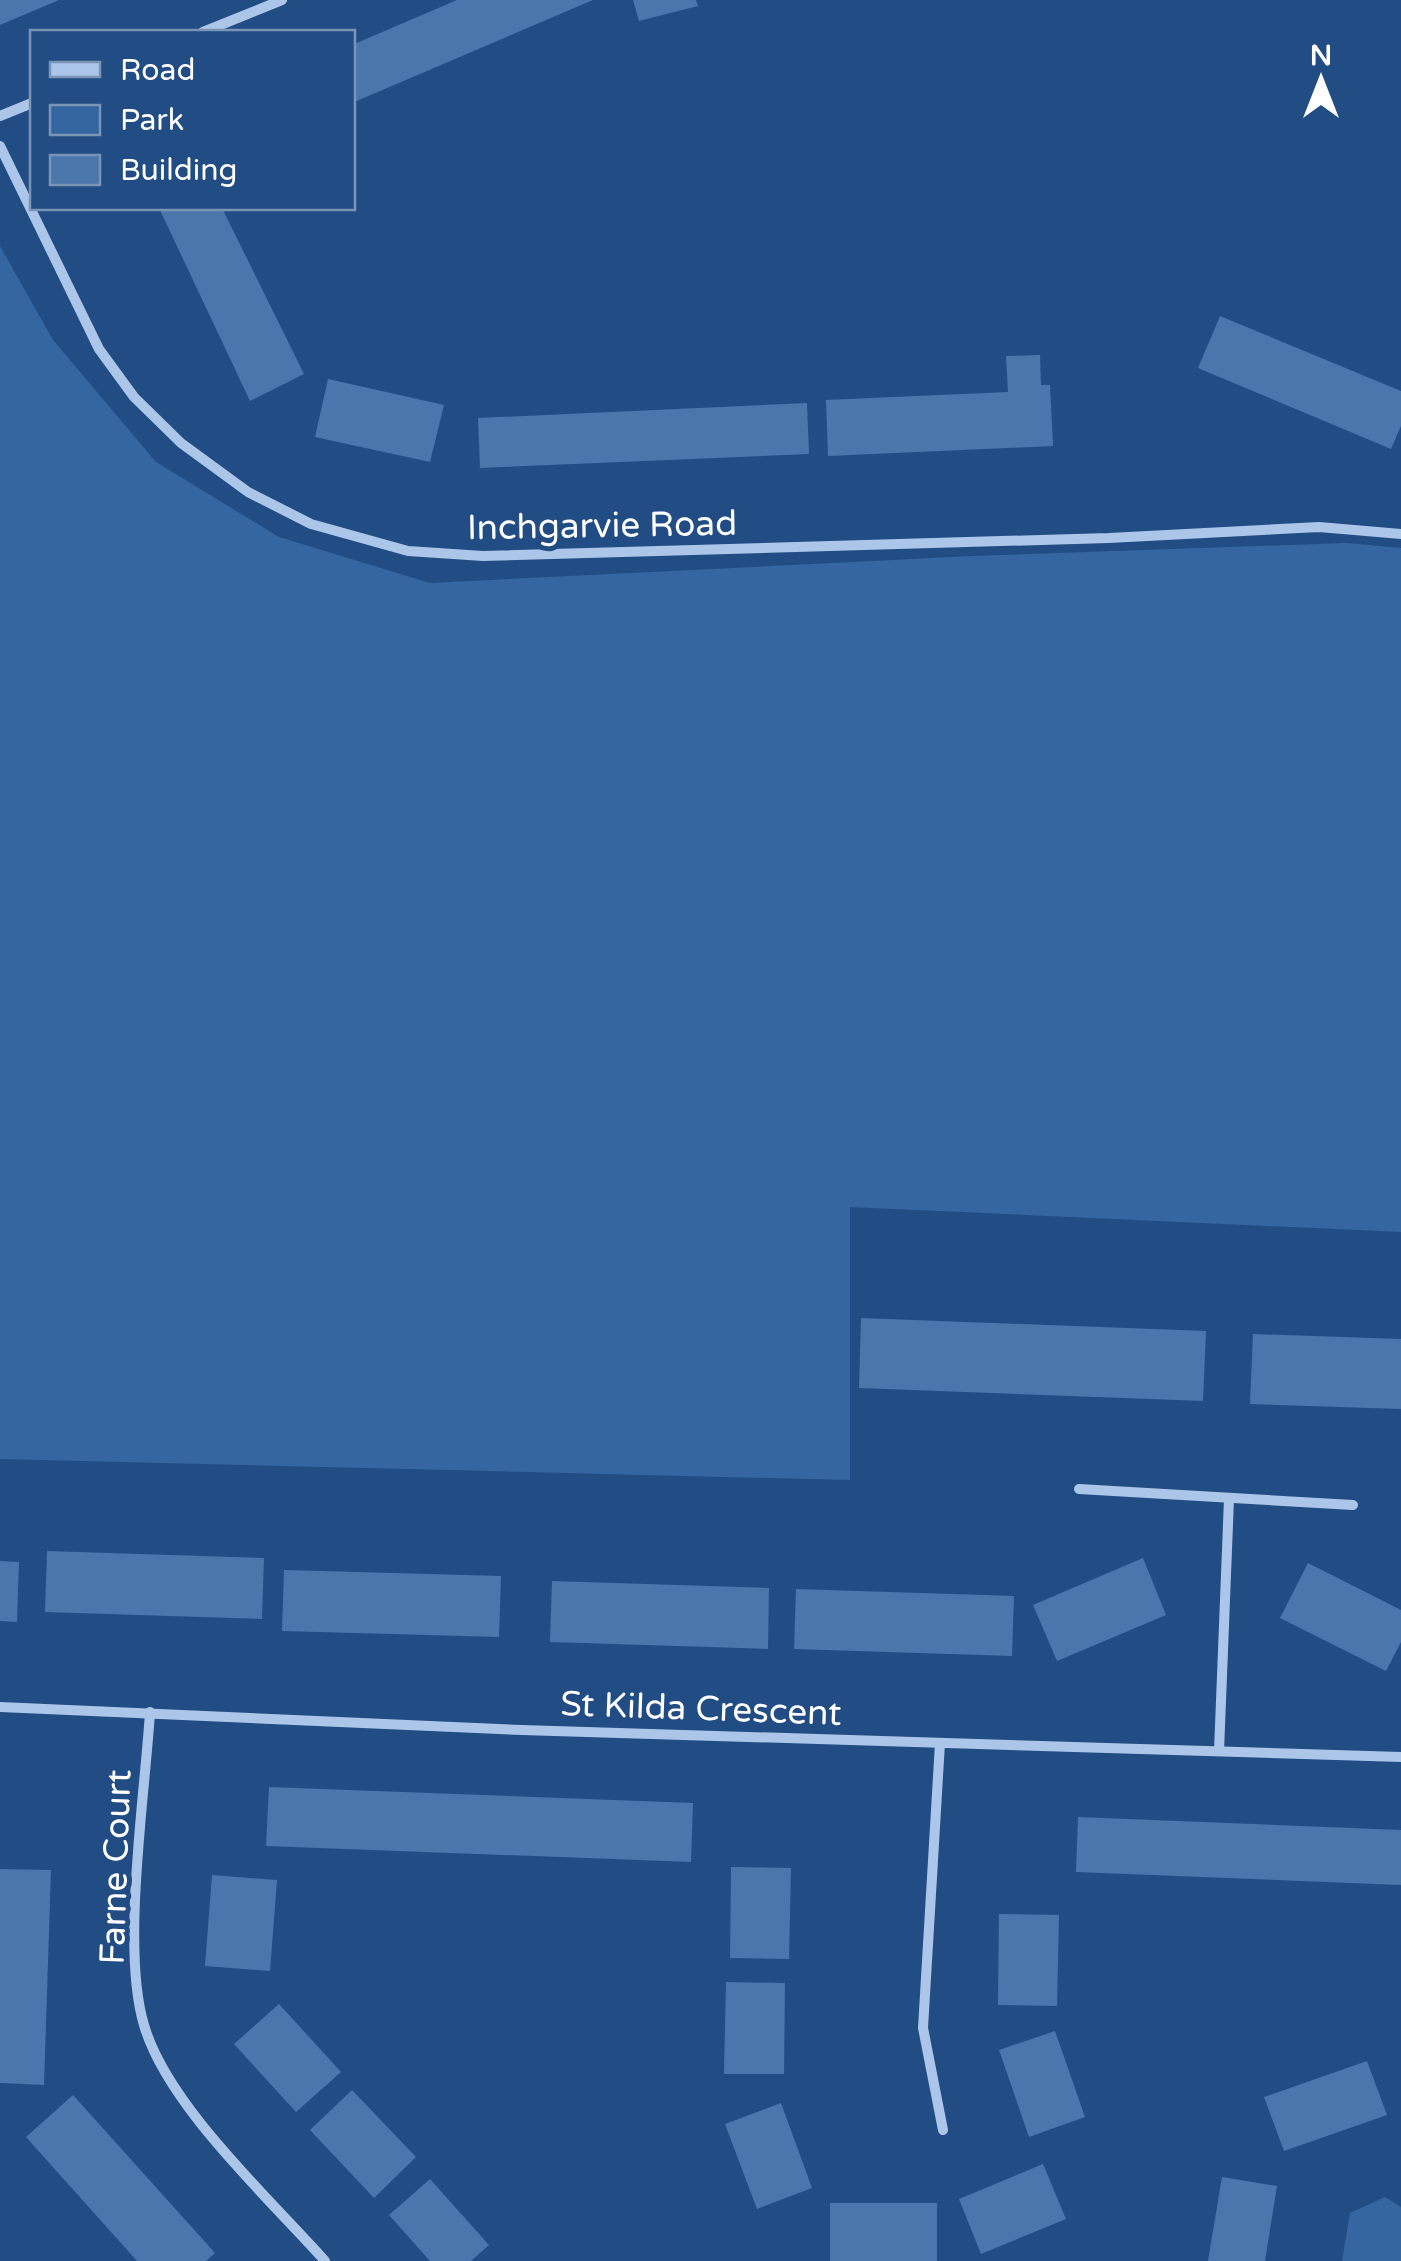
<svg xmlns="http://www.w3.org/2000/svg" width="1401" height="2261" viewBox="0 0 1401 2261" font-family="'Varela Round',sans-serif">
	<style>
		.green { fill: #3666a1 }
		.building { fill: #4b76ac }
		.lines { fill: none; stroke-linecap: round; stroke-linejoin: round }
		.minor { stroke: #abc6e9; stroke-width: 10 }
		.labels { text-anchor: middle; stroke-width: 10; stroke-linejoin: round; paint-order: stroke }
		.street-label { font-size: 35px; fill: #fff; stroke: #224c84 }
	</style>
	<rect width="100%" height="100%" fill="#224c84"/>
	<g class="green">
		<polygon points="0,246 53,340 156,462 279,537 430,583 973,556 1347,543 1401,548 1401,1232 850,1207 850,1480 0,1459"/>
		<polygon points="1385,2197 1401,2207 1401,2261 1342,2261 1350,2213"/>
	</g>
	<g class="building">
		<polygon points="0,0 59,0 0,25"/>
		<polygon points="457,0 593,0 352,103 352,45"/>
		<polygon points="633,0 696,0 698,6 639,21"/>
		<polygon points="159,208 222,208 304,374 250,401"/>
		<polygon points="1220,316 1401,391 1401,426 1391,449 1198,368"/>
		<polygon points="1040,355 1041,385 1050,385 1053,446 828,456 826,400 1008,392 1006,356"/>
		<polygon points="328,379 444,405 430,462 315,437"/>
		<polygon points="807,403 809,454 480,468 478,418"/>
		<polygon points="861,1318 1206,1331 1203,1401 859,1388"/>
		<polygon points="1253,1334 1401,1339 1401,1409 1250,1404"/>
		<polygon points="47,1551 264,1558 262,1619 45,1612"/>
		<polygon points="1143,1558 1166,1615 1057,1661 1033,1605"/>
		<polygon points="0,1561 19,1562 17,1622 0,1621"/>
		<polygon points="1308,1563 1401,1610 1401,1642 1386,1671 1280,1618"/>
		<polygon points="284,1570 501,1576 499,1637 282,1631"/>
		<polygon points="552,1581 769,1588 768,1649 550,1642"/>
		<polygon points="796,1589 1014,1596 1012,1656 794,1649"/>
		<polygon points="269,1787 693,1803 691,1862 266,1846"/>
		<polygon points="1078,1817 1401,1830 1401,1885 1076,1872"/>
		<polygon points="731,1867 791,1868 789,1959 730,1958"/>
		<polygon points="0,1869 51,1870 44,2085 0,2083"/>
		<polygon points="212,1875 277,1880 270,1971 205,1966"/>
		<polygon points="999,1914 1059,1915 1057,2006 998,2005"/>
		<polygon points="726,1982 785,1983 784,2074 724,2074"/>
		<polygon points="279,2004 341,2072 296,2112 234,2044"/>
		<polygon points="1055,2031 1085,2117 1029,2137 999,2050"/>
		<polygon points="1367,2061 1387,2115 1284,2151 1264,2097"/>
		<polygon points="352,2090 416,2157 374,2198 310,2130"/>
		<polygon points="73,2095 215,2253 206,2261 137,2261 26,2137"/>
		<polygon points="781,2103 812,2188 757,2209 725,2124"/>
		<polygon points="1043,2164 1066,2219 981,2254 959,2199"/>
		<polygon points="1222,2177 1277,2186 1265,2261 1208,2261"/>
		<polygon points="430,2179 489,2245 471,2261 430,2261 389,2215"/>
		<rect x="830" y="2203" width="107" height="58"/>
	</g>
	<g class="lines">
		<g class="minor">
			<polyline points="203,32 282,0"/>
			<polyline points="0,116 32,103"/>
			<polyline points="0,146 99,349 134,397 181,443 248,492 311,524 408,551 483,556 1109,538 1319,527 1401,534"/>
			<polyline points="1079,1489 1353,1505"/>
			<polyline points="0,1707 522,1730 1401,1757"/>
			<path d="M150,1712C145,1795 121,1949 144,2025C167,2105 269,2198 325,2261"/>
			<polyline points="940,1743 923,2028 943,2130"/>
			<polyline points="1219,1751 1229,1499"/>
		</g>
	</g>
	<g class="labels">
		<g class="street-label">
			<text transform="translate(602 525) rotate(-1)" y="12">Inchgarvie Road</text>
			<text transform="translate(701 1708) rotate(2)" y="12">St Kilda Crescent</text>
			<text transform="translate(115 1867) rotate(-88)" y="12">Farne Court</text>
		</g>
	</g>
	<rect x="30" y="30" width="325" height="180" fill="#224c84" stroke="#7a94b5" stroke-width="2.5"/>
	<rect x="50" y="62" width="50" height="15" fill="#abc6e9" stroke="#7a94b5" stroke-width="2.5"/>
	<text x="120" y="80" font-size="30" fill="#ffffff">Road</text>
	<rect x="50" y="105" width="50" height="30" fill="#3666a1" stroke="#7a94b5" stroke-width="2.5"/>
	<text x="120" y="130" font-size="30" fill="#ffffff">Park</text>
	<rect x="50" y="155" width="50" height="30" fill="#4b76ac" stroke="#7a94b5" stroke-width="2.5"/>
	<text x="120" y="180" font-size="30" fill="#ffffff">Building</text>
	<g transform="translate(1321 80)" stroke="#224c84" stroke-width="8" paint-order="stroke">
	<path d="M0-8L18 38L0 25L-18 38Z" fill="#ffffff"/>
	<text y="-15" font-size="28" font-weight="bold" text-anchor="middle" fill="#ffffff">N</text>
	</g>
</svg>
